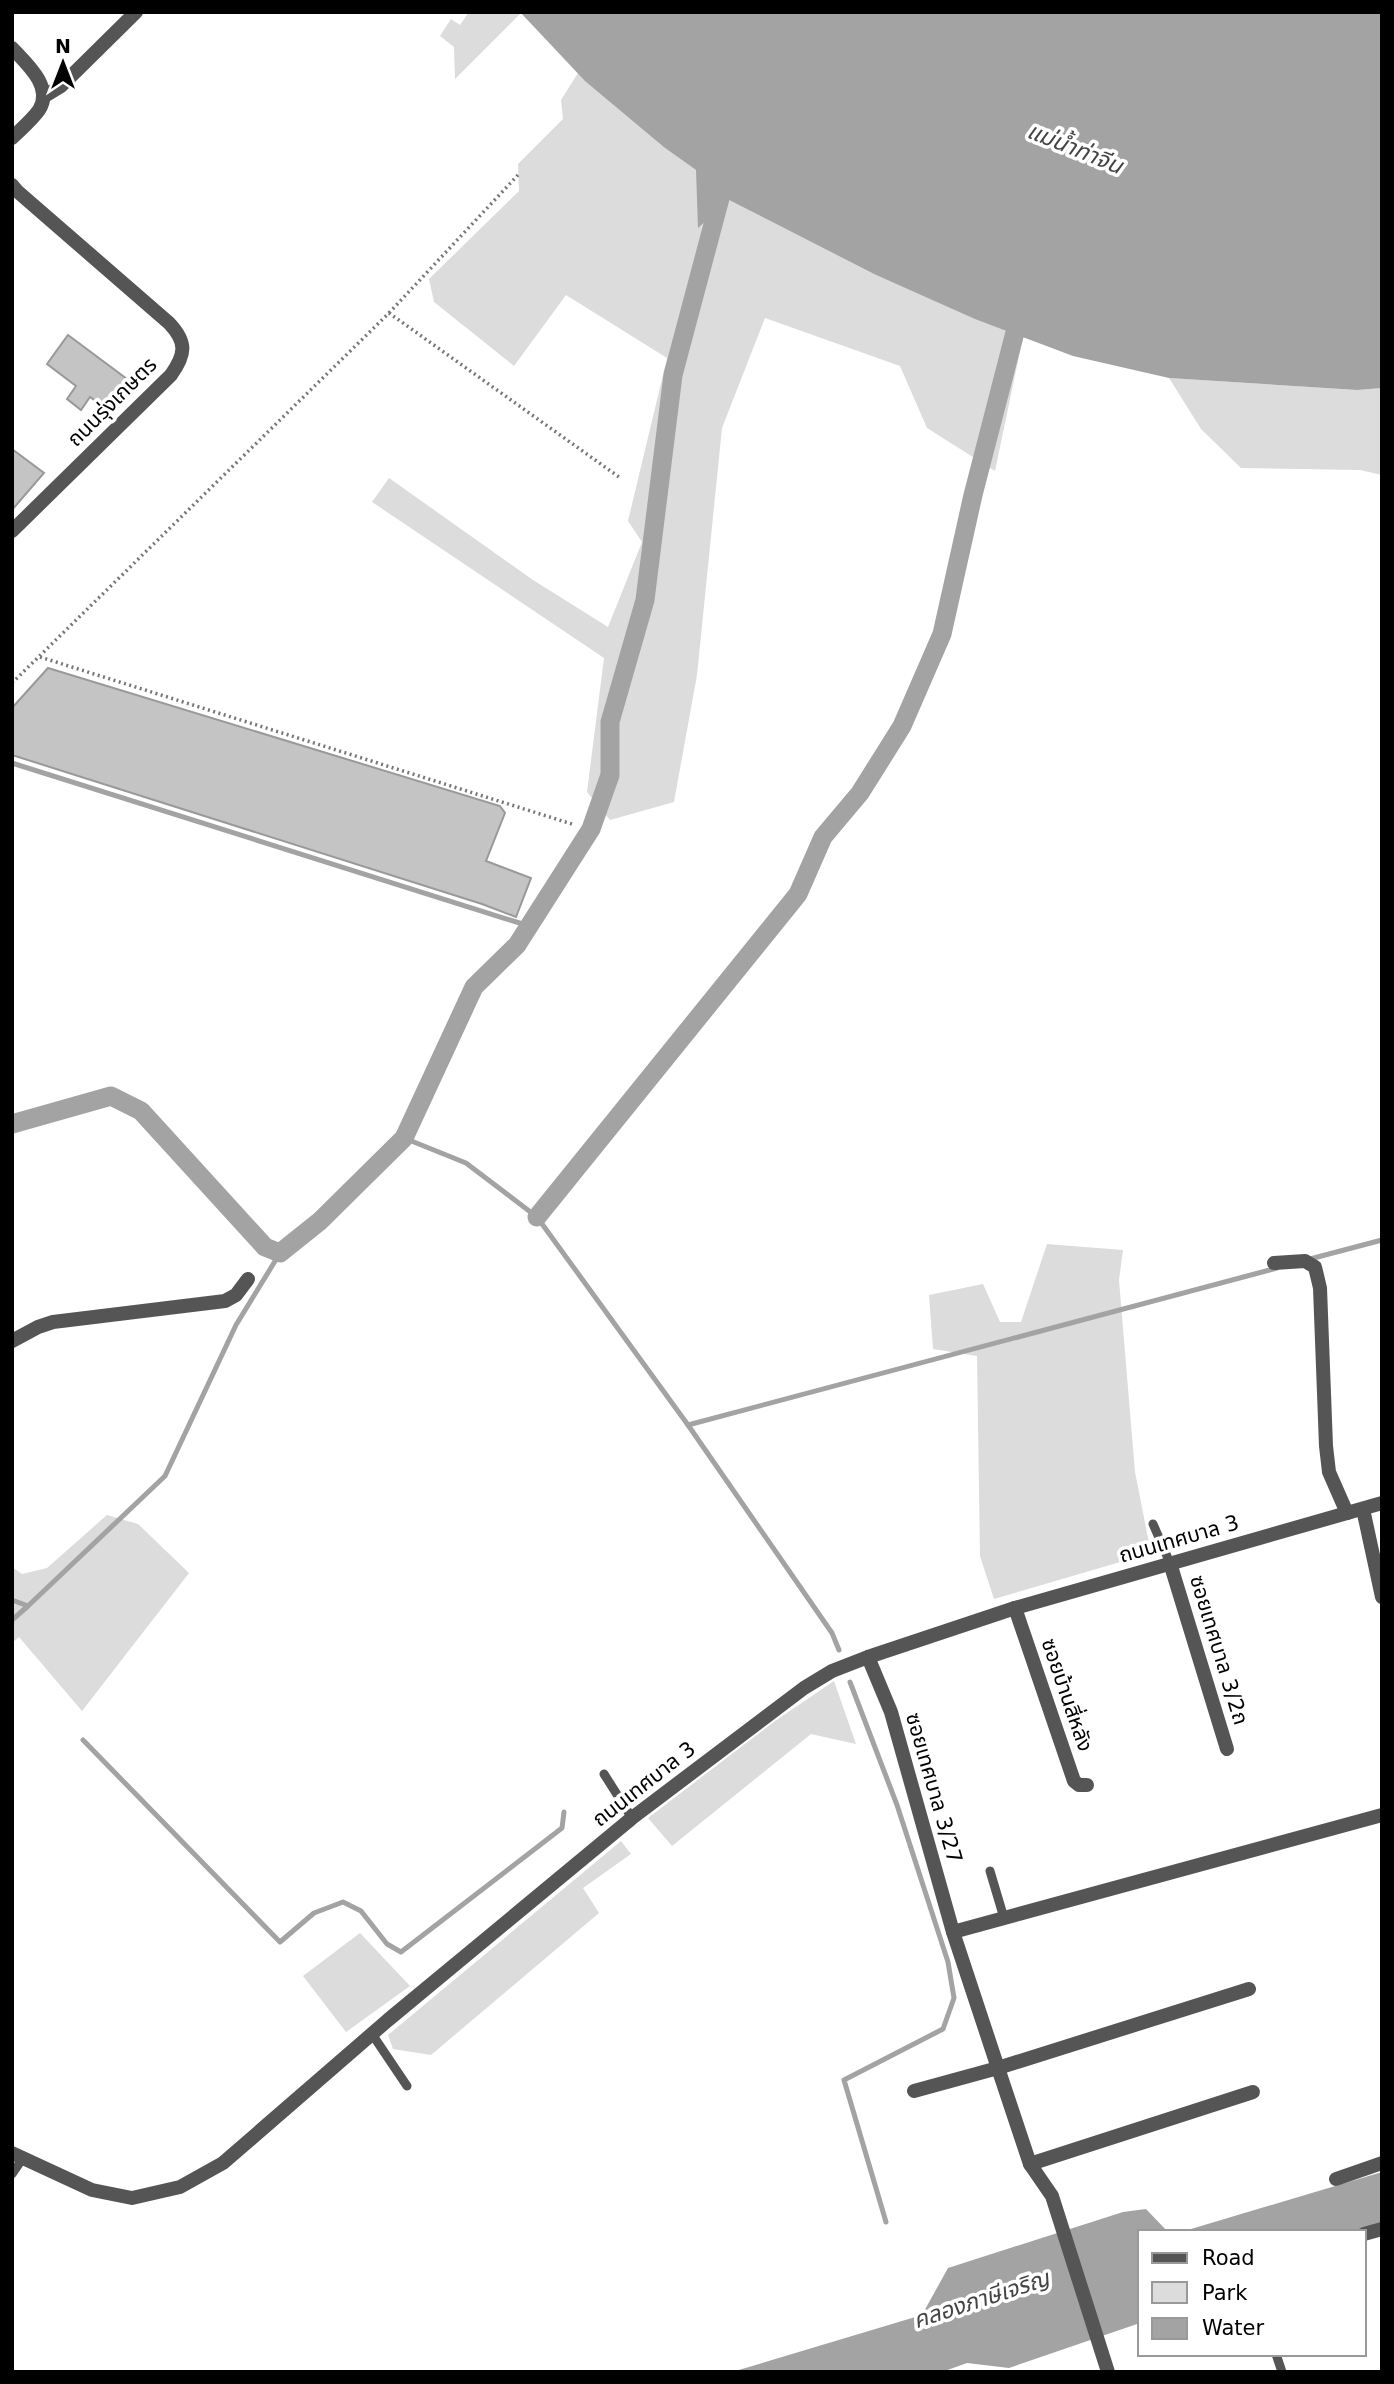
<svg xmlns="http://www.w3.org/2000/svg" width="1394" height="2384" viewBox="0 0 1394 2384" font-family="'DejaVu Sans','Noto Sans Thai',sans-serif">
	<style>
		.green { fill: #dcdcdc }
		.water { fill: #a3a3a3 }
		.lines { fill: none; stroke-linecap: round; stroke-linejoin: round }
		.stream { stroke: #a3a3a3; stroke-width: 5 }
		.canal { stroke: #a3a3a3; stroke-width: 19 }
		.building { fill: #c4c4c4; stroke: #999; stroke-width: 2 }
		.path { stroke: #777; stroke-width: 3.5; stroke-dasharray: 2 3.5; stroke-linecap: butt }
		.service { stroke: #555; stroke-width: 9 }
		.minor { stroke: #555; stroke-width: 14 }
		.labels { text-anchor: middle; stroke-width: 7; stroke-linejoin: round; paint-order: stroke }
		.street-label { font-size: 21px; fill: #000; stroke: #fff }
		.water-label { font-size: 23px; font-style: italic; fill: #444; stroke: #fff }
	</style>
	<rect width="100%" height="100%" fill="#fff"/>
	<g class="green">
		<polygon points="469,12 521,13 455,79 454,47 440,36 451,19 460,25"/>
		<polygon points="578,73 665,148 696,170 711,218 729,200 874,274 1023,337 995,471 927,428 900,366 765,318 722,428 697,675 674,802 610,820 587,792 604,658 372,502 389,478 533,580 608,627 642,542 628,521 667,358 566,295 514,366 434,302 429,279 519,191 518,164 563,119 561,100"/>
		<polygon points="1169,378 1357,390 1382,388 1382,475 1360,470 1241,468 1201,429"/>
		<polygon points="1047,1244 1123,1250 1119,1280 1135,1472 1151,1553 994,1599 980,1556 977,1356 933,1349 929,1295 983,1284 1000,1322 1021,1322"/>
		<polygon points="107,1515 138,1524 189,1573 82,1711 19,1637 12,1643 12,1567 22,1574 47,1568"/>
		<polygon points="834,1681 856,1744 811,1734 672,1846 648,1818 775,1721"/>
		<polygon points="621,1841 631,1854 583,1888 599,1913 431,2055 393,2049 388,2035"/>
		<polygon points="360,1933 410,1986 346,2032 303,1976"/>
	</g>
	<g class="water">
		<polygon points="520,12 1382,12 1382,388 1357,390 1169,378 1073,356 975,319 874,274 729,200 698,228 696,170 665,148 585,81"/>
		<polygon points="1382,2172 1382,2223 1355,2232 1181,2232"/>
		<polygon points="1146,2209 1168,2232 1140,2232 1140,2323 1009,2368 967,2363 942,2372 732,2372 922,2315 948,2268 1123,2212"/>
	</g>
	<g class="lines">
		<g class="stream">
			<polyline points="12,763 529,926"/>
			<polyline points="404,1138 466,1163 537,1217 688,1425 832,1633 839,1650"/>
			<polyline points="1310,1259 1382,1240"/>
			<polyline points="688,1425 1277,1268"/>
			<polyline points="12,1600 28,1606 165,1476 236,1325 280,1253"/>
			<polyline points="12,1620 28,1606"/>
			<polyline points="850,1682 897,1805 948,1962 954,1998 943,2029 844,2080 886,2222"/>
			<polyline points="83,1740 280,1942 314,1913 343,1902 361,1911 387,1944 401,1952 562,1828 564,1812"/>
		</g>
		<g class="canal">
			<polyline points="12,1124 111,1096 141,1111 265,1247 280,1253 320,1221 404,1138 474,987 517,945 591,829 610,775 610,722 645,600 673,375 723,187"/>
			<polyline points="537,1217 798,894 823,837 860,793 902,726 942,634 973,495 1021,309"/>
		</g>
	</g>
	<g class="building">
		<polygon points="68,335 135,385 113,414 90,397 81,410 67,399 76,386 47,364"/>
		<polygon points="12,449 44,473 12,510"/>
		<polygon points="48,668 500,806 505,813 486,861 531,878 516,917 482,904 12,755 12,708"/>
	</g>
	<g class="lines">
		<g class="path">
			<polyline points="389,313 518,175"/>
			<polyline points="40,657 572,824"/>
			<polyline points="12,683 389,313 619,477"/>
		</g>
		<g class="service">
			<polyline points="1153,1524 1170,1563"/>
			<polyline points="604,1774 632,1818"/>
			<polyline points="990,1871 1004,1918"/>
			<polyline points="372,2034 407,2086"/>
			<polyline points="12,2174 23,2158"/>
			<polyline points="1276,2354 1282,2372"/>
		</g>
		<g class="minor">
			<path d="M12,48C26,63 54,87 39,110C32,120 21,129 12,138"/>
			<polyline points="43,97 61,86 136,12"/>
			<path d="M12,185L17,191L169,323C187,342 186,354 171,375L12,531"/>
			<polyline points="1274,1263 1305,1261 1315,1267 1320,1288 1326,1446 1329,1472 1347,1513"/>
			<polyline points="12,1341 38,1327 53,1322 225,1301 236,1295 248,1279"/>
			<polyline points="1363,1509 1382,1597"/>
			<polyline points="1170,1563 1227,1749"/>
			<polyline points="1015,1608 1074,1781 1079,1785 1087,1785"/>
			<polyline points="868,1657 891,1712 953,1932 998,2068 1030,2164 1052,2196 1108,2372"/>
			<polyline points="953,1932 1382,1815"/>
			<polyline points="914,2091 998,2068 1249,1989"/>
			<polyline points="12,2153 92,2190 132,2198 180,2187 223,2163 388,2020 632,1818 804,1688 832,1671 868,1657 1015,1608 1382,1503"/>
			<polyline points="1030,2164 1253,2092"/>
			<polyline points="1336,2179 1382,2163"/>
			<polyline points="1364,2234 1382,2229"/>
		</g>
	</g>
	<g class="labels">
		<g class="street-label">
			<text transform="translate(112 402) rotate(-45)" y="7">ถนนรุ่งเกษตร</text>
			<text transform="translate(1179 1539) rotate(-16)" y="7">ถนนเทศบาล 3</text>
			<text transform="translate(1219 1650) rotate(73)" y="7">ซอยเทศบาล 3/2ถ</text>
			<text transform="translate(1067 1695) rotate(71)" y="7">ซอยบ้านสี่หลัง</text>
			<text transform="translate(644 1784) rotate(-38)" y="7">ถนนเทศบาล 3</text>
			<text transform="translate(934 1788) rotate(74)" y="7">ซอยเทศบาล 3/27</text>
		</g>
		<g class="water-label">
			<text transform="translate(1075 148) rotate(22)" y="8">แม่น้ำท่าจีน</text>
			<text transform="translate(981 2299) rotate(-18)" y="8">คลองภาษีเจริญ</text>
		</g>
	</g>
	<rect width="1394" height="2384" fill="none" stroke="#000000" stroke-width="28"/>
	<rect x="1138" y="2230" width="228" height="126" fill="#ffffff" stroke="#999999" stroke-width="2"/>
	<rect x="1152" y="2253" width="35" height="10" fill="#555555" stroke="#999999" stroke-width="2"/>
	<text x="1202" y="2265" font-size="21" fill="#000000">Road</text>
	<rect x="1152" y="2282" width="35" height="21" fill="#dcdcdc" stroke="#999999" stroke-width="2"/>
	<text x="1202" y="2300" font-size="21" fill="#000000">Park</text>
	<rect x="1152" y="2318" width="35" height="21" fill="#a3a3a3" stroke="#999999" stroke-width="2"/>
	<text x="1202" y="2335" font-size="21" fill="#000000">Water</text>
	<g transform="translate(63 63)" stroke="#ffffff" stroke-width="5" paint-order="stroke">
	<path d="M0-5L12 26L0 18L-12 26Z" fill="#000000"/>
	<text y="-10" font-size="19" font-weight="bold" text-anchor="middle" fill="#000000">N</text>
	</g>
</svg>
